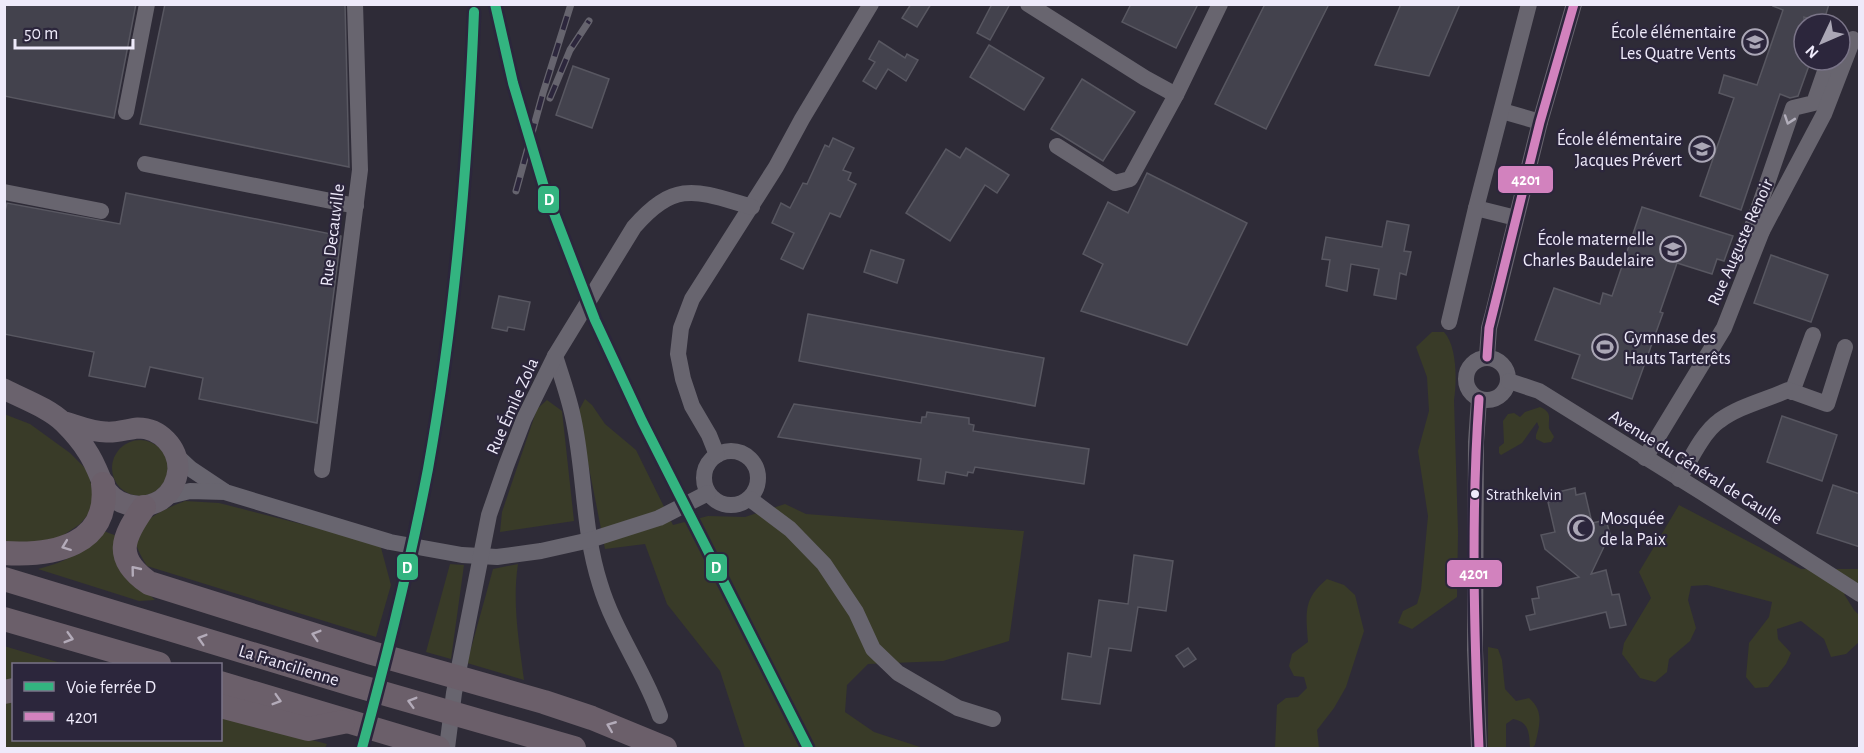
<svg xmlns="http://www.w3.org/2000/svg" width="1864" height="753" viewBox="0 0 1864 753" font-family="'Alegreya Sans',sans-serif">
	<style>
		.green { fill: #393b28 }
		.building { fill: #43424d; stroke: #585761; stroke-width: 1.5 }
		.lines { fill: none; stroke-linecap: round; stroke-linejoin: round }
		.minor { stroke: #68656f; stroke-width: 16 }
		.major { stroke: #6a626d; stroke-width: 21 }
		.highway { stroke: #6b5f6a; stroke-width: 24 }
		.rail-casing { stroke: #66646e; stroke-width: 7 }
		.rail { stroke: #2c263c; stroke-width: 4.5; stroke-dasharray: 14; stroke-linecap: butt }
		.bus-1-casing { stroke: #2c263c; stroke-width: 14 }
		.bus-1 { stroke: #d282be; stroke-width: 9 }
		.rail-1-casing { stroke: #2c263c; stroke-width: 15 }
		.rail-1 { stroke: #33b480; stroke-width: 10 }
		.oneway { stroke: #b2aebb }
		.oneway2 { stroke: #b3abb9 }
		.bus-dot { fill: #eeeafa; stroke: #2c263c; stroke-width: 2 }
		.labels { text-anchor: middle; stroke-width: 4.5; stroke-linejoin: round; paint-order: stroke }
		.bus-label { font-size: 16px; fill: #eeeafa; stroke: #2c263c; text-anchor: start }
		.poi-label { font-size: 18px; fill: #eeeafa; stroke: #2c263c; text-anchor: end }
		.street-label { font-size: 18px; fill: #eeeafa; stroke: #2c263c }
		.line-badge { stroke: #2c263c; stroke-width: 2 }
		.badge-label { font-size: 16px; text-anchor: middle; font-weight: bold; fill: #fff }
	</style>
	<rect width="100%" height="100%" fill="#2e2b37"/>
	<g class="green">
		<path d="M1432,332H1444C1457,346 1457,381 1454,400L1458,532L1457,597L1412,629L1398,623L1403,611L1417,604L1421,590L1428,516L1418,451L1429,411L1427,377L1416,347Z"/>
		<polygon points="585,399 592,405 605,424 636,450 673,525 708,516 745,517 785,504 806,514 1024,531 1009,641 943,661 868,664 847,685 845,712 874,732 923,748 745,748 720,671 667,604 645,544 605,549 578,412"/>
		<polygon points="547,400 562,411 574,521 500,532 502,512 537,409"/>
		<path d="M1540,407C1553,413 1548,417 1549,428C1549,429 1554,436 1554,437L1551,442L1544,443L1536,439V435L1539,427L1537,422L1522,443L1501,455L1499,453V447L1504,443L1503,421L1508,414L1514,413L1520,417L1525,412Z"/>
		<polygon points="4,414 30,424 70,453 88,471 94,497 91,511 80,524 59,538 27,545 5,541"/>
		<circle cx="140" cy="468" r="28"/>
		<path d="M185,501L219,503L380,544L391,585L376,637L147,566C143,559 136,549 136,540C136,520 170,507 185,501Z"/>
		<polygon points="1679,505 1801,569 1859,569 1859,592 1844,594 1854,610 1859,615 1859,642 1846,654 1831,657 1824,639 1801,621 1777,629 1778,639 1791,653 1786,664 1768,687 1755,688 1746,677 1749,643 1769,617 1772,602 1707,585 1691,586 1688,600 1696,628 1690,641 1669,659 1667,672 1655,682 1640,678 1622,654 1624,643 1651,598 1639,572"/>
		<path d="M101,530L117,536L150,595L155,600L139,601L38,569C68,561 81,554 101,530Z"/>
		<polygon points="450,564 464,565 451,659 426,652"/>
		<path d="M518,564C512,603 519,641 524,680L467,663L493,569Z"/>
		<path d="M1327,579L1344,585L1355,595L1364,631L1346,687L1334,708L1317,730L1319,748H1275L1277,705L1286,698L1298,697L1307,688L1304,677L1294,676L1289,666L1292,654L1308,642C1306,612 1303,599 1327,579Z"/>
		<polygon points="4,646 64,664 14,664 13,682 5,684"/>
		<path d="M1488,647L1498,649L1502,660L1505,689L1516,701L1529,698C1545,712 1539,726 1535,745L1532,748H1530C1529,734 1530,722 1513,719L1506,724V748H1488Z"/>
		<polygon points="13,700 14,740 220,740 221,716 327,744 325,748 5,748 5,703"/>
	</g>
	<g class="building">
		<polygon points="4,4 136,4 114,118 4,96"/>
		<polygon points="165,4 345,4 349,167 140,124"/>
		<polygon points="911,4 931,4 917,27 902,18"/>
		<polygon points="992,4 1010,4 990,40 977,33"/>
		<polygon points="1131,4 1198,4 1176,48 1122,22"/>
		<polygon points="1265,4 1329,4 1266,129 1215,104"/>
		<polygon points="1401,4 1460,4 1429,76 1375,65"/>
		<polygon points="1774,4 1829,4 1823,24 1804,17 1804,60 1811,60 1798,96 1790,98 1780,94 1741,210 1700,196 1734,98 1719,93 1724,75 1757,85 1783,10 1773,6"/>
		<polygon points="879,41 905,58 907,54 918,60 906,81 888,69 876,89 863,81 875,62 869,59"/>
		<polygon points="989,45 1044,78 1024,110 970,77"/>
		<polygon points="573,66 609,79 592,128 556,115"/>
		<polygon points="1082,79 1135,112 1103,161 1051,129"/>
		<polygon points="833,138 854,148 843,170 851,173 848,180 856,184 840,217 830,213 803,269 781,259 794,233 772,223 781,203 790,208 803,183 807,184 825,145 829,147"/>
		<polygon points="966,148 1009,175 997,193 985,185 950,241 906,213 946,149 960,158"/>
		<polygon points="1147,173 1247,223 1187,345 1081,311 1103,264 1083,254 1108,202 1128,213"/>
		<polygon points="126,193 341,236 317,423 199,399 203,378 150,367 145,387 89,376 94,352 4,334 4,215 7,203 120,224"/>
		<polygon points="1642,207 1733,236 1724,261 1717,259 1712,274 1677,263 1660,312 1663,313 1632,399 1572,378 1580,355 1535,340 1554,288 1600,304 1603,293 1612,296"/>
		<polygon points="1387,221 1409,225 1404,251 1411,252 1406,275 1400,273 1396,299 1374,295 1379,269 1351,264 1347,291 1326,286 1330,260 1322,259 1326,237 1382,247"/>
		<polygon points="871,250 904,260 897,283 864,272"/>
		<polygon points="1771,255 1828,275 1811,322 1754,303"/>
		<polygon points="499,296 530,302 524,330 508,327 507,331 492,328"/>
		<polygon points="808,314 1044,358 1035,406 799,361"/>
		<polygon points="794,404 921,423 922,417 926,417 927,412 969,418 969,424 974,425 973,431 1089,449 1084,484 975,467 973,473 968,472 967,476 946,472 944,484 918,480 921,459 778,437"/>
		<polygon points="1782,416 1837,435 1822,481 1767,462"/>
		<polygon points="1833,485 1860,494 1860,547 1817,533"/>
		<polygon points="1575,488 1576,495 1585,493 1592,523 1606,520 1610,534 1591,574 1606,570 1612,595 1619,594 1626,625 1610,628 1606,612 1530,630 1526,616 1535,614 1532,599 1539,598 1537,587 1579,577 1545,549 1541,535 1555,532 1548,502 1556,500 1554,493"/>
		<polygon points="1134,555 1173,561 1166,611 1138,607 1131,651 1109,648 1100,704 1062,699 1068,653 1091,657 1099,600 1128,604"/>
		<polygon points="1188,648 1196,659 1184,667 1176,656"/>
	</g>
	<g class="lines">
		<g class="minor">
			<polyline points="1028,4 1145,78 1176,95"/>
			<polyline points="1502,111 1540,122"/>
			<polyline points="126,112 147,4"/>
			<polyline points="1057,146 1115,183 1130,179 1176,95 1220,4"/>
			<polyline points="145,164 356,206"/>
			<polyline points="4,192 101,211"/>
			<polyline points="1476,208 1516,218"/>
			<polyline points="1762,231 1752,227 1793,108 1814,103 1829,60"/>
			<polyline points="1449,322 1476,208 1529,4"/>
			<path d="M555,356C562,378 570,400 574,422C585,476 583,531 600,584C614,631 644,670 660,716"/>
			<polyline points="1487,357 1489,328 1493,313 1540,122 1574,4"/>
			<circle cx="1487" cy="379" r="21"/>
			<polyline points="1509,381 1539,391 1703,493 1860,594"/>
			<polyline points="1792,392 1813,335"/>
			<circle cx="731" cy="478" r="27"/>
			<polyline points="176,455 191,469 224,491"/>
			<polyline points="717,455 709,435 692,406 683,379 678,354 681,328 692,299 776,167 802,119 871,4"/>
			<polyline points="1645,458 1724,328 1762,231 1824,114 1853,39"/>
			<polyline points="322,470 360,170 355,4"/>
			<path d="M1679,479C1689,462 1703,432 1719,421C1739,406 1766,400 1788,390L1827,404L1845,347"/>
			<polyline points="165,497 190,491 225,492 390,542 462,555 497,557 541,551 590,540 659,518 708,493"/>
			<polyline points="750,499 790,529 824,564 856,612 873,649 898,673 958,708 993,719"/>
			<path d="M447,748L454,693L489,515L506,466L524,419L555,356L634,227C676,179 697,191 752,207"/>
			<polyline points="1479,748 1475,650 1476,442 1479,399"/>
		</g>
		<path class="major" d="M4,389C23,399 49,408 64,423C72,431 81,441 87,451C94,461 98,472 103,484C113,506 141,512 161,500C171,493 177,481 178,469C178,447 160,428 138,428C127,429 117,433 106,432C92,432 76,425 62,421"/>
		<g class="highway">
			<path d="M144,507C122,538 113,558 149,583L372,653L544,702L592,718L665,748"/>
			<path d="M4,553C52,556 111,546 103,484"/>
			<polyline points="4,579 358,686 574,748"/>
			<polyline points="4,619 159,664"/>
			<polyline points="220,683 438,748"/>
			<polyline points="4,692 14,690"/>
			<polyline points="220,706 308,729 343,722"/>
		</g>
		<g class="rail-casing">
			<g id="rail">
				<polyline points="550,98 570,50 589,21"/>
				<polyline points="516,191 543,93 571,4"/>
			</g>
		</g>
		<use href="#rail" class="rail"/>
		<g class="bus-1-casing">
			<g id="bus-1">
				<polyline points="1487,357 1489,328 1540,122 1574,4"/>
				<path d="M1479,399C1471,515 1474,632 1479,748"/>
			</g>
		</g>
		<use href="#bus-1" class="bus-1"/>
		<g class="rail-1-casing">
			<g id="rail-1">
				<polyline points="495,4 513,83 544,187 595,320 642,421 808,748"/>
				<path d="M362,748C387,656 410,563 428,469C455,318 468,165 474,12"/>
			</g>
		</g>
		<use href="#rail-1" class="rail-1"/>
	</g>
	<defs><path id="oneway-chevron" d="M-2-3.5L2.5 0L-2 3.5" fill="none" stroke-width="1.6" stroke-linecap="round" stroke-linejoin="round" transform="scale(1.5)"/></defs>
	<use class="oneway" href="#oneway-chevron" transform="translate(1789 120) rotate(109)"/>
	<g class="oneway2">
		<use href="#oneway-chevron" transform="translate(66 546) rotate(159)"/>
		<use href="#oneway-chevron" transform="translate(135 570) rotate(-129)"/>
		<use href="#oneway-chevron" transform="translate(316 635) rotate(-163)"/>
		<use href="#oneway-chevron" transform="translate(69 638) rotate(16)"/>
		<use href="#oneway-chevron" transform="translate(202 639) rotate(-163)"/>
		<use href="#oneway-chevron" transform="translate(277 700) rotate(17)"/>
		<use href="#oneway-chevron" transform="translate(412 702) rotate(-164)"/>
		<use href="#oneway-chevron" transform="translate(611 726) rotate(-158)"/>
	</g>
	<defs>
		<g id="school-ring" transform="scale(1.35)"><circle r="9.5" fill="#2c263c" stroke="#aba7b6" stroke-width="1.5"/><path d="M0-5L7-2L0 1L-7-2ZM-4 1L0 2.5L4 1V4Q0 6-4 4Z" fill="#aba7b6"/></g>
		<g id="stadium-ring" transform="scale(1.35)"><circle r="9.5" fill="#2c263c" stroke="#aba7b6" stroke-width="1.5"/><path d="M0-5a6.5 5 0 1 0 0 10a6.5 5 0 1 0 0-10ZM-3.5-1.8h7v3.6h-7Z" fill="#aba7b6"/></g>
		<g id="mosque-ring" transform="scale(1.35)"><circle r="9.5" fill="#2c263c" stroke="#aba7b6" stroke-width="1.5"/><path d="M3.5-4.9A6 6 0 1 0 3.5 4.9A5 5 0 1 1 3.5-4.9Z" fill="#aba7b6"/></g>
	</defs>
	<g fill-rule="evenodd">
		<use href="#school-ring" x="1755" y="42"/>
		<use href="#school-ring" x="1702" y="149"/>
		<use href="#school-ring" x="1673" y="249"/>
		<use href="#stadium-ring" x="1605" y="347"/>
		<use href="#mosque-ring" x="1581" y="528"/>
	</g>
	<circle class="bus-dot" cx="1475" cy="494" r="5"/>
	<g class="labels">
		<g class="bus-label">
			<text x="1486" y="500">Strathkelvin</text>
		</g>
		<g class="poi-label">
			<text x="1736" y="38">École élémentaire<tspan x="1736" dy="21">Les Quatre Vents</tspan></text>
			<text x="1682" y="145">École élémentaire<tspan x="1682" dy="21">Jacques Prévert</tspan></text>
			<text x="1654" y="245">École maternelle<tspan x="1654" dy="21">Charles Baudelaire</tspan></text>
			<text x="1624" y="343" text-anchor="start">Gymnase des<tspan x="1624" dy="21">Hauts Tarterêts</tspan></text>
			<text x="1600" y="524" text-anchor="start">Mosquée<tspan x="1600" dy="21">de la Paix</tspan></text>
		</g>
		<g class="street-label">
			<text transform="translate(332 235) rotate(-83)" y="6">Rue Decauville</text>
			<text transform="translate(1740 242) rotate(-66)" y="6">Rue Auguste Renoir</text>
			<text transform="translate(512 406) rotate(-66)" y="6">Rue Émile Zola</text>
			<text transform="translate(1696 467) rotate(32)" y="6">Avenue du Général de Gaulle</text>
			<text transform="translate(289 665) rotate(17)" y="6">La Francilienne</text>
		</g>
	</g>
	<g class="line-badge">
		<rect x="1497" y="165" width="57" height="29" rx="6" fill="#d282be"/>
		<rect x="537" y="185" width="23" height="29" rx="6" fill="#33b480"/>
		<rect x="396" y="553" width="23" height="28" rx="6" fill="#33b480"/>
		<rect x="705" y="553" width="23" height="29" rx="6" fill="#33b480"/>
		<rect x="1446" y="559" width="57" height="29" rx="6" fill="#d282be"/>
	</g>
	<g class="badge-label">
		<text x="1526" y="185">4201</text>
		<text x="549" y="205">D</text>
		<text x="407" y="573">D</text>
		<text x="716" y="573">D</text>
		<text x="1474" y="579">4201</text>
	</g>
	<rect width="1864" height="753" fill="none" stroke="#eeeafa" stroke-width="12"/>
	<rect x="12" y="663" width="210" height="78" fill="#2c263c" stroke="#7a7488" stroke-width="1.5"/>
	<rect x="24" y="682" width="30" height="9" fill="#33b480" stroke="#7a7488" stroke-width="1.5"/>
	<text x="66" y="693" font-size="18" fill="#eeeafa">Voie ferrée D</text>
	<rect x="24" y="712" width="30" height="9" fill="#d282be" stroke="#7a7488" stroke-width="1.5"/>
	<text x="66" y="723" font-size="18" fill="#eeeafa">4201</text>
	<g transform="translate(1822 42) rotate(226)"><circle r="28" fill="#2c263c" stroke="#7a7488" stroke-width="1.5"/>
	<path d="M0-4.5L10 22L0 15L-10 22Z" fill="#aba7b6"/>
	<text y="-9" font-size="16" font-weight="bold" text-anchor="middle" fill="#eeeafa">N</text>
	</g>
	<path d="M15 39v9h118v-9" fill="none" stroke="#eeeafa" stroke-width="3"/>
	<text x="24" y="39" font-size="18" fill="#eeeafa" stroke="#2c263c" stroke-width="4.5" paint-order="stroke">50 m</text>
</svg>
